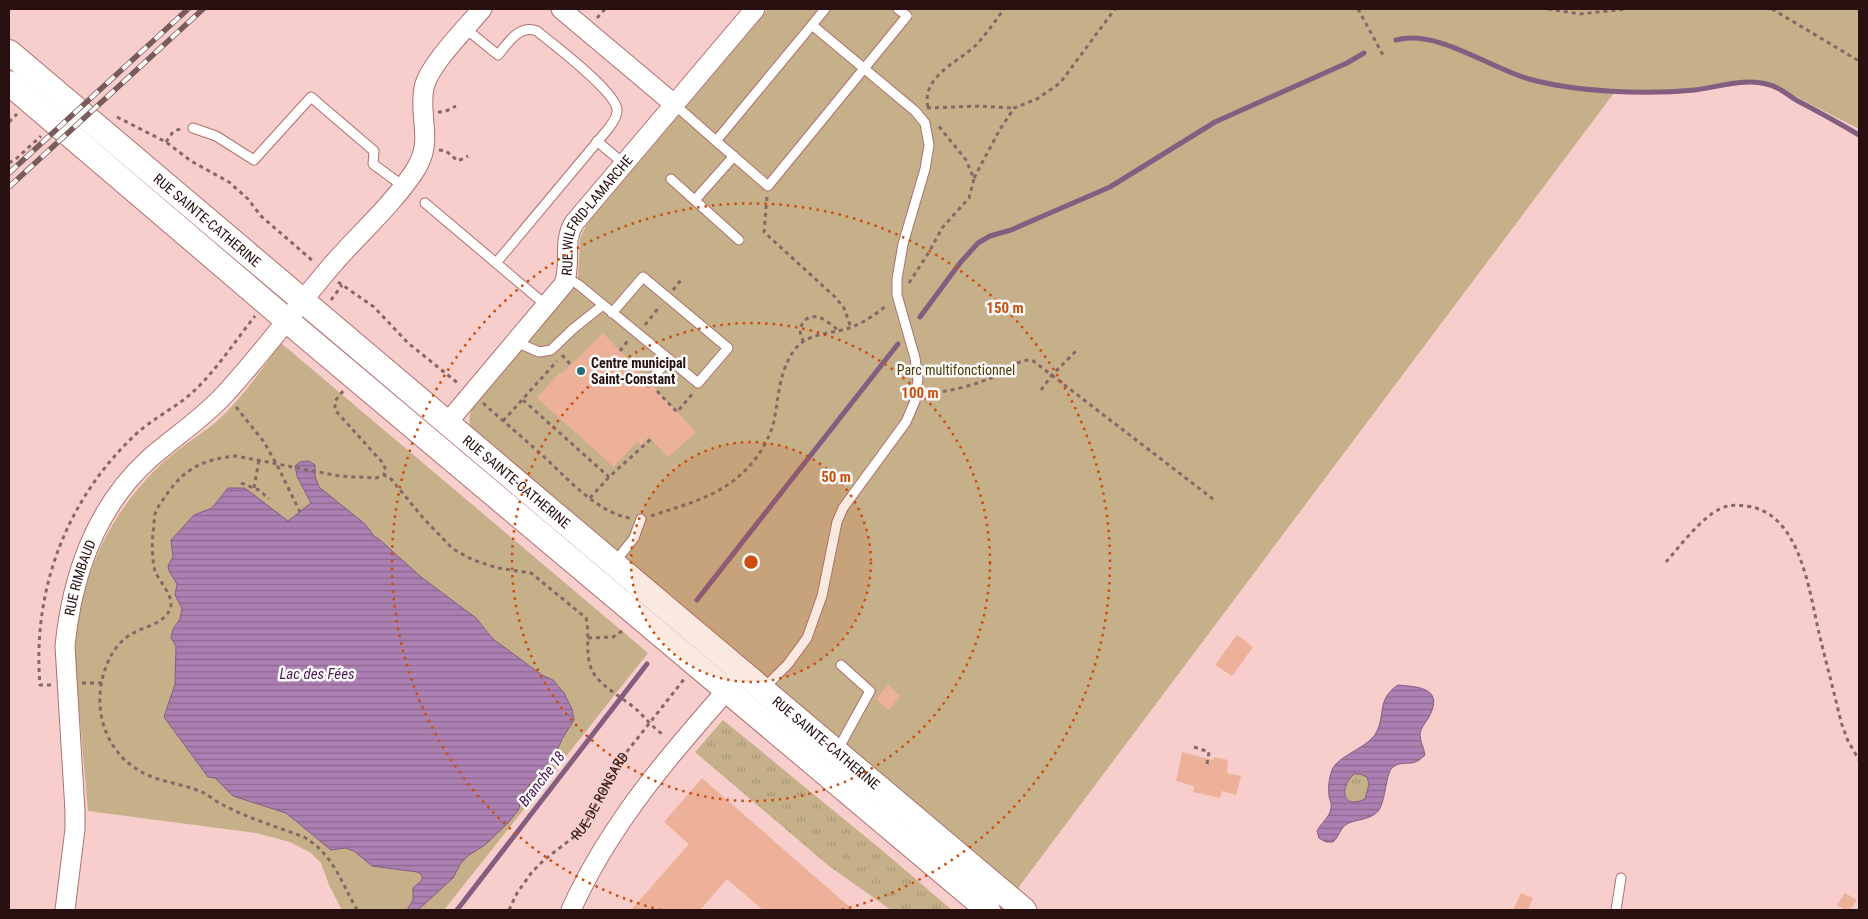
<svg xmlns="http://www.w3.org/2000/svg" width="1868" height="919" viewBox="0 0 1868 919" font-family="'Roboto Condensed',sans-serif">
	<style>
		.grass { fill: url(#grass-tufts) }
		.park { fill: #c5b08a }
		.water { fill: url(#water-rules); stroke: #845e81; fill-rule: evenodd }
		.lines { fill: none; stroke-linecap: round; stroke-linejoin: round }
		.stream { stroke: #845e81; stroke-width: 5 }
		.building { fill: #edb098 }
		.service-casing { stroke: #ae706d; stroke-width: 11 }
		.minor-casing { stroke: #ae706d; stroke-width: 21 }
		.tertiary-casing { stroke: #ae706d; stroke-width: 26 }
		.path { stroke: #876866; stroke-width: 3; stroke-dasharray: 4 4; stroke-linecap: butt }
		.service { stroke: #fff; stroke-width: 9 }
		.minor { stroke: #fff; stroke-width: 19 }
		.tertiary { stroke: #fff; stroke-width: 24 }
		.rail-casing { stroke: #795b59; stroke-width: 5.5 }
		.rail { stroke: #fbfbfb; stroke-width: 4; stroke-dasharray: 11; stroke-linecap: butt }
		.ring { fill: none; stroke: #cb4e0c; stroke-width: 2.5; stroke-dasharray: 2.5 5 }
		.poi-dot { fill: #236e74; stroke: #fbfbfb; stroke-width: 2 }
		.labels { text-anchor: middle; stroke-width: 5; stroke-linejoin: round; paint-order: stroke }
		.street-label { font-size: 14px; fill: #27100f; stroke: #fbfbfb }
		.poi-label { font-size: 14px; font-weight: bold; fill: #27100f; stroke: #fbfbfb; text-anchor: start }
		.park-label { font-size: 14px; fill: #503a06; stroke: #fbfbfb }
		.water-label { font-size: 15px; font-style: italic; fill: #4e1756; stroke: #fbfbfb }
		.centre { fill: #cb4e0c; stroke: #fbfbfb; stroke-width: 2.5 }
		.ring-label { font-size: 15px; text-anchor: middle; font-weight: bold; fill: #cb4e0c; stroke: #fbfbfb; stroke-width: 5; stroke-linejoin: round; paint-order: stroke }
	</style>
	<defs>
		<pattern id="grass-tufts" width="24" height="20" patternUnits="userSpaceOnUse" patternTransform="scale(1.25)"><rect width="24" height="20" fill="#c5b08a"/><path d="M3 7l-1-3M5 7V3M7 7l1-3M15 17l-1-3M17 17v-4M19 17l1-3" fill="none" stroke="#a99676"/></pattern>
		<pattern id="water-rules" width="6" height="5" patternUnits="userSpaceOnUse" patternTransform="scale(1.25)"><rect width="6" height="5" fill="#ac80b2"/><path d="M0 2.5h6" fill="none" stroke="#8c678f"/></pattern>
	</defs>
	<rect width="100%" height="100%" fill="#f8cecc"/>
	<g class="grass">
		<polygon points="723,720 878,847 952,910 891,910 829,866 695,752"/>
		<path d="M1360,773L1367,777L1369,784L1365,800C1339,811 1338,775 1360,773Z"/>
	</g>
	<g class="park">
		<path d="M768,9H1859V129L1767,82L1668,93H1614L1015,892L473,432C468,423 469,418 472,408L574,287L578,276L580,238L587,224Z"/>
		<path d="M281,343L648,653L444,910H342L329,885L321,863L311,853L290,842L256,833L88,811C85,777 82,743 79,709C77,687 74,663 76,641C82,574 109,516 156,469C174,451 196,438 216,422C241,400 261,370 281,343Z"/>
	</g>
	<g class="water">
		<polygon points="309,461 315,465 315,476 319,487 365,524 374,536 380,540 421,577 476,618 493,639 542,675 553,680 564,693 572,709 574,720 562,739 557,751 521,796 519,809 509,822 485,845 469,855 461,863 453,878 418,910 407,910 413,900 413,888 422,880 422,875 417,872 372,866 354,851 345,848 331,850 286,813 233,796 215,778 208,777 164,717 175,684 176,646 171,638 173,629 180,619 182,608 175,595 177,584 169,571 168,566 173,557 171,540 194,515 212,508 228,488 245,488 288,521 311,503 297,476 295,466 300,462"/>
		<path d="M1398,685C1420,687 1444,688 1429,717C1426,722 1420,729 1420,735C1420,741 1424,748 1425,755C1412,769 1404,759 1393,767C1386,771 1386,799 1379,810C1372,820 1356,819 1347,824C1340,828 1339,837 1333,842H1326L1319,838L1317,831C1321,823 1330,817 1331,808C1332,805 1330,800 1329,796C1328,787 1329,778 1332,770C1338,756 1364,749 1374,736C1387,718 1375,700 1398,685ZM1354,774H1360L1367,777L1369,784L1365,799C1342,810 1339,787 1354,774Z"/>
	</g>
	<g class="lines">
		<g class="stream">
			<path d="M1396,40C1438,29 1489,68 1529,79C1576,92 1645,95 1695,90C1720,87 1745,77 1770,85C1779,87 1788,95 1796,100C1817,111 1839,123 1859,135"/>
			<polyline points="920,317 960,263 978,243 990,236 1011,230 1110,187 1215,122 1347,63 1364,53"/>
			<polyline points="697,600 898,344"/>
			<polyline points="457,910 647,664"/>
		</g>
	</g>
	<g class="building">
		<polygon points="603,333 645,377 643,381 645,386 648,388 653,386 696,432 668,457 649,437 641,445 637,442 614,467 537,398 560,372 562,373"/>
		<polygon points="1237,635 1253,647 1232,676 1215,665"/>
		<polygon points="888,685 900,696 889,710 876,699"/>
		<polygon points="1182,752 1213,760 1214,757 1228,760 1227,773 1241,776 1236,795 1222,791 1220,798 1193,792 1194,786 1176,781"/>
		<polygon points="702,778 853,910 763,910 727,879 700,910 631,910 689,844 664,822"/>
		<polygon points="1521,893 1533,898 1528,910 1513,910"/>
		<polygon points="1845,893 1857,900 1850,910 1846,910 1837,905"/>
	</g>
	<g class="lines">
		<g class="service-casing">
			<g id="service">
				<polyline points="812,25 825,9"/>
				<path d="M466,29L498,55C508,43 519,24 537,31C554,45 614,90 617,109C618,116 612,124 608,129L496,263"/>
				<polyline points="674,104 716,141 812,25 915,111 925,123 929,145 925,169 903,244 897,279 897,295 915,358 918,379 915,401 906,422 843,508 837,522 822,596 807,638 788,664 763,689"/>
				<polyline points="193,128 216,136 254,160 311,97 374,151 373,164 403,186"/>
				<polyline points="597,141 624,164"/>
				<polyline points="716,141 768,186 907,16 898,9"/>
				<polyline points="671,179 739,240"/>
				<polyline points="695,200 734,156"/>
				<polyline points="425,203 547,306"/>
				<polyline points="566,277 579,285 698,383 728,348 643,277 612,313"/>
				<polyline points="516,342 539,352 551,350 573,329 603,305"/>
				<polyline points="649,382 669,359"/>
				<polyline points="615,562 634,538 641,519"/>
				<polyline points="837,751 870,691 841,665"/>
				<polyline points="1616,910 1621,878"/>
			</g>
		</g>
		<g class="minor-casing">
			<g id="minor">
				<polyline points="561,9 674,104"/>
				<path id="s2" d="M448,422L564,284C572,262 562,243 574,223L755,9"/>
				<path id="s3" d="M65,910L75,829V811L65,646C72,576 96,507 149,459C174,437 202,419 224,395C263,353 296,307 333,264C360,233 391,206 414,172C435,141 418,119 424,88C428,66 467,27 482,9"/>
				<path d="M571,910C610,823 672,752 735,681"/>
			</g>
		</g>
		<g class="tertiary-casing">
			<g id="tertiary">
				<path id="s4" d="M9,52C346,339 686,624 1024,910"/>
				<polyline points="9,83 303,334 988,910"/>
			</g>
		</g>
		<g class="path">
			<polyline points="1358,9 1383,55"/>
			<polyline points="1548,9 1580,14 1626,9"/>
			<polyline points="1772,9 1859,61"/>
			<polyline points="597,18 605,9"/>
			<path d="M928,107C921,77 958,62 975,46C986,35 995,21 1004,9"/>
			<polyline points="927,108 979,106 1013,108"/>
			<polyline points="438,112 444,112 456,106"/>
			<polyline points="117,117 166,142 191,161 229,182 248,199 261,216 314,262"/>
			<polyline points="9,122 17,114"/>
			<polyline points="166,142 173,132 182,128"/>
			<polyline points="439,150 446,151 458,161 468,156"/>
			<polyline points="9,163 17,158 41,136"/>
			<polyline points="974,178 999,131 1014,108 1037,99 1060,83 1115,9"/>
			<polyline points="767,197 764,232 835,297 844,308 851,328"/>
			<polyline points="338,282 374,307 408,343 459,384"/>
			<polyline points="909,283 929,252 942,228 969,198 974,179 966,160 937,124"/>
			<polyline points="673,290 681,280"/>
			<polyline points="331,300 342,285"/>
			<polyline points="645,325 660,306"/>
			<path d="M804,342C794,328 806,312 821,318C827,321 833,326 838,330"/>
			<polyline points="620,351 629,339"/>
			<polyline points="562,355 570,364"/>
			<polyline points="1041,390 1052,375 1078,349"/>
			<polyline points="343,391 335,401 335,410 382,462 386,470 384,475"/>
			<polyline points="657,391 677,412 694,392"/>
			<path d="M927,393C947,393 982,383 1000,374C1012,368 1018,359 1032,360L1213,499"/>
			<polyline points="523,400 609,477"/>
			<path d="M483,403C502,420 522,437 541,454C565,476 597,513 630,518"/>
			<polyline points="236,407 264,442 277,465 300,512"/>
			<polyline points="503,421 557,361"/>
			<polyline points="241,483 259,490 269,499"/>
			<polyline points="254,488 259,460"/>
			<polyline points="590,498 609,477 651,439"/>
			<path d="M651,516C692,502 728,495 756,458C764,447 771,434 774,421C779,396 779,369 796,348C809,332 834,334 852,327C865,322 876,314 887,305"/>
			<path d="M1666,562C1679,547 1703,516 1720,509C1730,504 1736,505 1746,506C1800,512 1809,590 1819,633C1826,662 1834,692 1841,722L1848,741L1859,760"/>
			<polyline points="588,638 613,637 625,629"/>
			<polyline points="82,683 102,683"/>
			<path d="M51,685H40C32,591 66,500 135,435C154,417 180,406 198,387C219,366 236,340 255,316"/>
			<polyline points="1194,747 1209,752 1207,764"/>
			<path d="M357,910C341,882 334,855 304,837C277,827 248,818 223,805C216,802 210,796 204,793C187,785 167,783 150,776C101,756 87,698 112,654C116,647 123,639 130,635C143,626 168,624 171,605C172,594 159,581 155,571C152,560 152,544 153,533C154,527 154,520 155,514C157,507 163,500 167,494C185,468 204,459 236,456L339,476L376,478L384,475L391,479L424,519L453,549L473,560L498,568L531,573L586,618C590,634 585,653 591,668C597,685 624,698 637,710C645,718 653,727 662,734"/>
			<path id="s1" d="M509,910L517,893L532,872L544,860L575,836L585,825L618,763L685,678"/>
		</g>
		<use href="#service" class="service"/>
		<use href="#minor" class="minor"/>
		<use href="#tertiary" class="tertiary"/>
		<g class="rail-casing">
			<g id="rail">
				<polyline points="9,173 188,9"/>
				<polyline points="9,187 203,9"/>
			</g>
		</g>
		<use href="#rail" class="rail"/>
	</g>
	<circle cx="751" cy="562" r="120" fill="#cb4e0c" fill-opacity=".12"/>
	<g class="ring">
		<circle cx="751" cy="562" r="120"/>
		<circle cx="751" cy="562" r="239"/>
		<path d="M661 910A359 359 0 1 1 841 910"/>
	</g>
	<circle class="poi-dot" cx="581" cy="371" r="5"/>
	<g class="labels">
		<g class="street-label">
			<text dy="5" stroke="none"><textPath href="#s2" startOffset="259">RUE WILFRID-LAMARCHE</textPath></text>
			<text dy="5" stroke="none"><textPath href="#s4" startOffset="260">RUE SAINTE-CATHERINE</textPath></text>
			<text dy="5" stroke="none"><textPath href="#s4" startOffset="665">RUE SAINTE-CATHERINE</textPath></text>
			<text dy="5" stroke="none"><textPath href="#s3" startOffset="335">RUE RIMBAUD</textPath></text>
			<text dy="5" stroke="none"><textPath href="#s4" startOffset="1070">RUE SAINTE-CATHERINE</textPath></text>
			<text dy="5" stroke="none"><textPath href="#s1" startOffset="148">RUE DE RONSARD</textPath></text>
		</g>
		<g class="poi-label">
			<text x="591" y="368">Centre municipal<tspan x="591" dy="16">Saint-Constant</tspan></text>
		</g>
		<g class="park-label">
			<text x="956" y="375">Parc multifonctionnel</text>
		</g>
		<g class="water-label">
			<text x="317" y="679">Lac des Fées</text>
			<text transform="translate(542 779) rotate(-52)" y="5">Branche 18</text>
		</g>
	</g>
	<circle cx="751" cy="562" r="8" class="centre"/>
	<g class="ring-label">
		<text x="1005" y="313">150 m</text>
		<text x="920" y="398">100 m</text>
		<text x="836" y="482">50 m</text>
	</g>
	<rect width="1868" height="919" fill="none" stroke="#27100f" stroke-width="20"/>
</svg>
